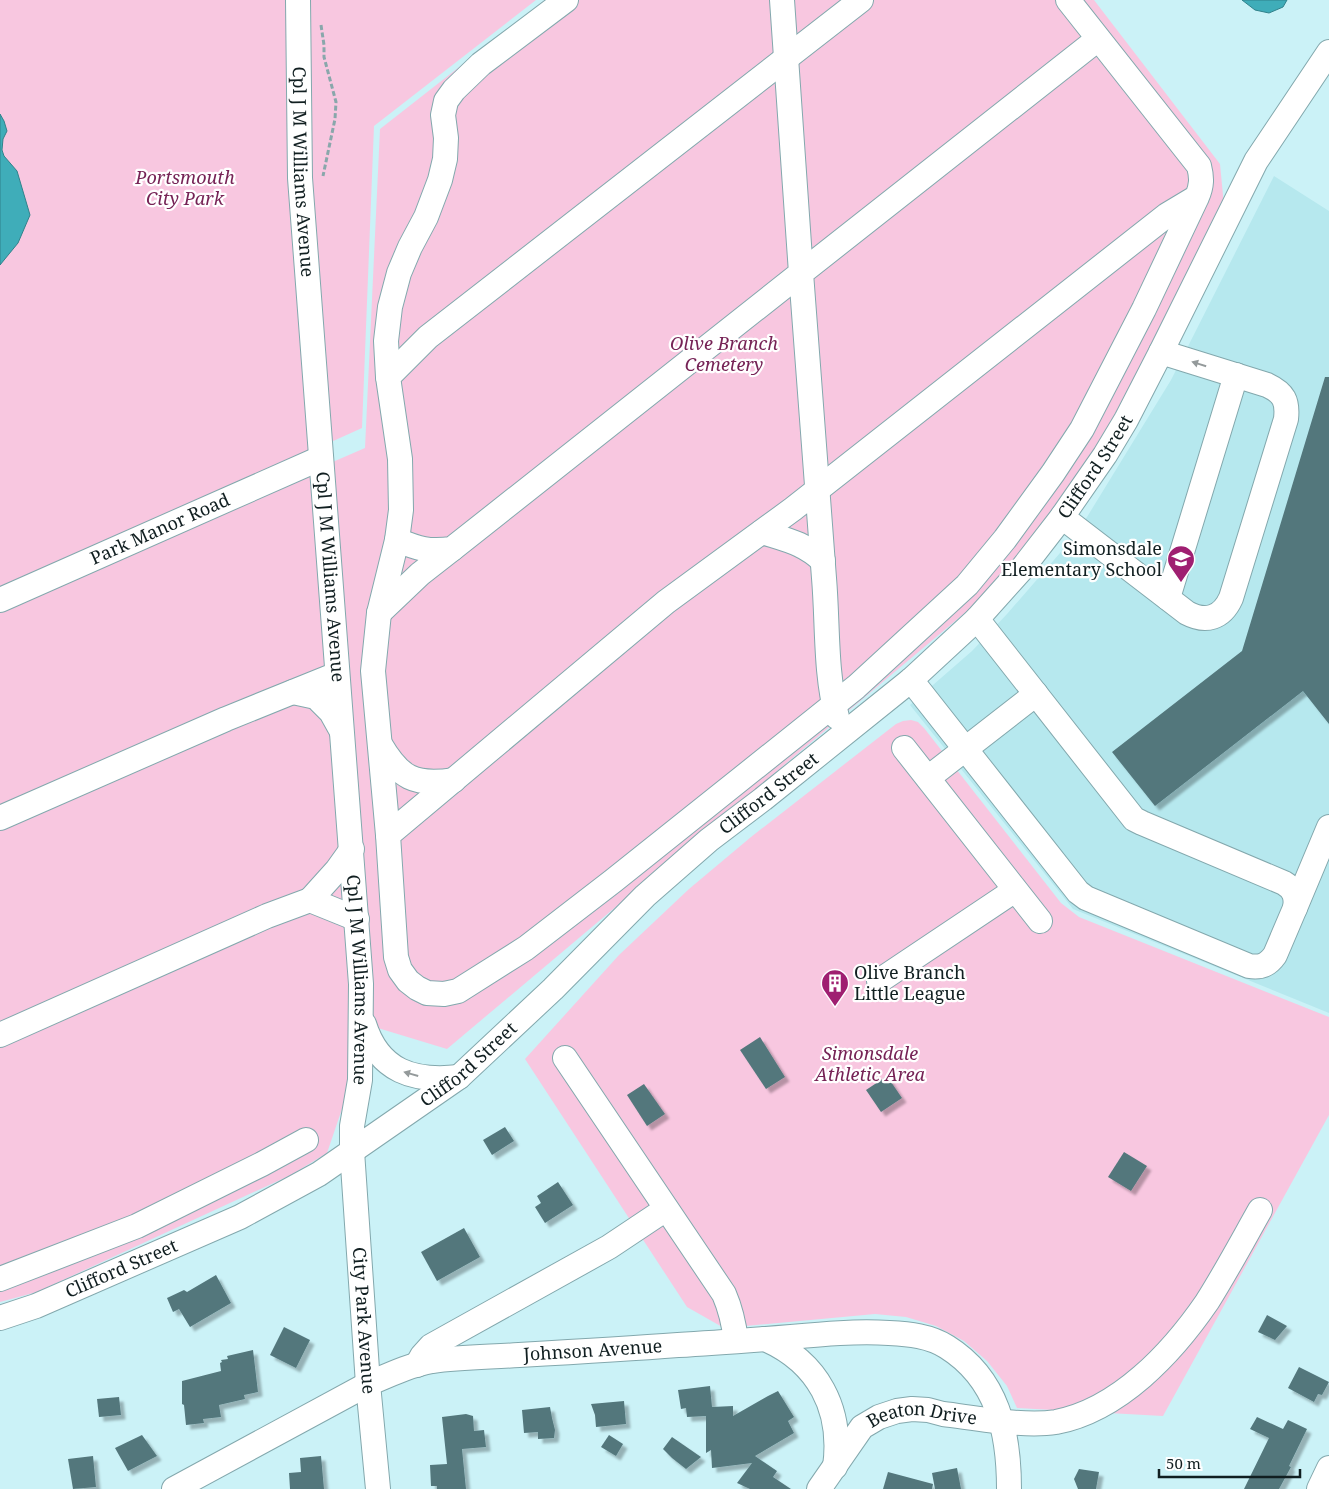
<svg xmlns="http://www.w3.org/2000/svg" width="1329" height="1489" viewBox="0 0 1329 1489" font-family="'Noto Serif',serif">
	<style>
		.built { fill: #b6e8ee }
		.green { fill: #f8c7e0 }
		.water { fill: #3fadb9; stroke: #31828b }
		.building { fill: #53777c; filter: url(#shadow) }
		.lines { fill: none; stroke-linecap: round; stroke-linejoin: round }
		.minor-casing { stroke: #83a8ad; stroke-width: 26 }
		.path { stroke: #89a7ab; stroke-width: 3; stroke-dasharray: 5 2.5; stroke-linecap: butt }
		.minor { stroke: #fff; stroke-width: 24 }
		.oneway { fill: #949a9b }
		.labels { text-anchor: middle; stroke-width: 4.5; stroke-linejoin: round; paint-order: stroke }
		.street-label { font-size: 18px; fill: #111f21; stroke: #fff }
		.park-label { font-size: 18px; font-style: italic; fill: #762356; stroke: #fff }
		.poi-label { font-size: 18px; fill: #111f21; stroke: #fff; text-anchor: end }
	</style>
	<defs>
		<filter id="shadow"><feDropShadow dx="4.5" dy="4.5" stdDeviation="1" flood-color="#0004"/></filter>
	</defs>
	<rect width="100%" height="100%" fill="#cbf2f7"/>
	<polygon class="built" points="1274,176 1329,211 1329,1013 1073,909 910,705 972,651 1007,614 1060,553 1087,517 1171,380"/>
	<g class="green">
		<polygon points="0,0 536,0 374,126 362,428 0,591"/>
		<polygon points="545,0 1094,0 1220,164 1225,216 1093,458 992,590 447,1049 358,1022 359,1059 327,1153 291,1175 37,1292 0,1302 0,606 365,448 380,129"/>
		<polygon points="911,720 918,722 924,728 1061,903 1079,917 1329,1017 1329,1115 1163,1416 1017,1408 1007,1386 987,1361 964,1341 936,1326 906,1317 875,1314 724,1328 687,1307 525,1059 619,955 689,889 751,837 896,724 903,721"/>
	</g>
	<g class="water">
		<polygon points="1242,0 1287,0 1283,7 1269,13 1255,10"/>
		<polygon points="0,114 4,121 7,131 3,139 2,150 4,156 17,171 30,215 18,243 0,265"/>
	</g>
	<g class="building">
		<polygon points="1325,377 1329,377 1329,724 1303,691 1155,806 1112,752 1242,651"/>
		<polygon points="760,1037 785,1077 766,1089 740,1050"/>
		<polygon points="887,1076 902,1098 881,1112 866,1090"/>
		<polygon points="644,1084 665,1114 647,1126 627,1095"/>
		<polygon points="505,1127 514,1141 492,1155 483,1140"/>
		<polygon points="1124,1152 1147,1166 1131,1191 1108,1177"/>
		<polygon points="558,1182 573,1205 545,1223 535,1207 541,1203 537,1196"/>
		<polygon points="464,1228 480,1257 437,1281 421,1252"/>
		<polygon points="216,1275 231,1303 190,1327 179,1309 173,1312 167,1298 184,1290 187,1292"/>
		<polygon points="1267,1315 1287,1326 1275,1340 1258,1332"/>
		<polygon points="284,1327 310,1340 296,1368 270,1355"/>
		<polygon points="253,1350 258,1392 244,1395 245,1399 219,1405 221,1417 203,1419 204,1423 186,1425 184,1405 182,1404 182,1381 221,1371 220,1363 222,1362 221,1360 228,1359 227,1356"/>
		<polygon points="1299,1367 1329,1382 1322,1395 1318,1394 1314,1402 1288,1388"/>
		<polygon points="710,1386 712,1407 733,1406 733,1416 768,1396 778,1391 794,1417 788,1421 794,1433 755,1456 777,1471 773,1477 791,1489 750,1489 737,1483 752,1463 712,1468 711,1450 706,1453 706,1416 687,1417 686,1408 681,1409 678,1390"/>
		<polygon points="119,1397 121,1415 99,1417 97,1399"/>
		<polygon points="624,1401 626,1424 596,1427 595,1415 591,1404"/>
		<polygon points="550,1407 552,1418 555,1430 554,1438 538,1439 538,1432 524,1433 522,1410"/>
		<polygon points="466,1414 473,1416 474,1431 484,1430 486,1447 462,1449 466,1489 437,1489 437,1486 431,1486 430,1465 447,1464 442,1417"/>
		<polygon points="1257,1417 1283,1429 1288,1420 1307,1429 1289,1466 1291,1467 1279,1489 1244,1489 1269,1438 1250,1429"/>
		<polygon points="142,1435 157,1456 128,1471 115,1448"/>
		<polygon points="609,1435 623,1444 616,1456 601,1447"/>
		<polygon points="672,1437 701,1457 686,1469 672,1458 663,1449"/>
		<polygon points="93,1456 96,1487 73,1489 68,1459"/>
		<polygon points="321,1456 324,1489 290,1489 289,1473 301,1472 300,1458"/>
		<polygon points="957,1468 961,1489 935,1489 932,1473"/>
		<polygon points="1079,1469 1099,1472 1096,1489 1078,1489 1074,1479"/>
		<polygon points="888,1472 933,1484 932,1489 883,1489"/>
	</g>
	<g class="lines">
		<g class="minor-casing">
			<g id="minor">
				<path id="s1" d="M298,0L300,178L361,984L360,1080L352,1126V1151L368,1384L378,1489"/>
				<path d="M1068,0L1199,166C1202,178 1202,185 1197,197L1144,309L1082,429L1053,473L1005,539L967,585L856,687L613,881L526,948L458,991L444,994L427,993L417,988L408,981L400,970L396,957L388,835L666,602L793,509L1167,215L1197,197"/>
				<polyline points="388,377 386,341 390,307 399,273 410,247 426,217 440,180 445,159 446,138 443,115 446,101 454,90 481,64 566,0"/>
				<path d="M1062,517L1187,613C1206,623 1222,618 1231,598L1286,419C1288,401 1284,393 1267,385L1161,352"/>
				<path d="M762,532C787,540 804,543 823,561"/>
				<path d="M397,540C419,549 428,552 452,549L801,273L782,0"/>
				<polyline points="1168,598 1236,375"/>
				<path id="s2" d="M0,600L321,458"/>
				<polyline points="379,613 420,574 452,549"/>
				<path d="M911,680L1078,892L1086,898L1249,966C1261,968 1268,965 1275,955L1295,908C1297,897 1294,889 1284,883L1142,823L1134,819L977,619"/>
				<polyline points="293,692 316,697 331,712 341,730"/>
				<path d="M837,717C825,672 828,625 824,578C816,477 809,375 801,273L1098,39"/>
				<path d="M380,744C400,778 414,786 454,780"/>
				<polyline points="904,748 1040,921"/>
				<polyline points="928,778 1036,694"/>
				<polyline points="0,818 226,719 337,674"/>
				<polyline points="388,835 373,671 379,613 397,540 401,510 400,459 388,377 428,337 861,0"/>
				<polyline points="310,900 337,870 352,849"/>
				<polyline points="1295,908 1329,827"/>
				<polyline points="879,981 1015,890"/>
				<path d="M364,1024C379,1072 414,1082 459,1077"/>
				<polyline points="0,1035 267,916 310,900 357,919"/>
				<path d="M565,1058L724,1294C731,1310 734,1324 736,1341"/>
				<polyline points="0,1279 137,1226 262,1164 306,1140"/>
				<path id="s3" d="M0,1318L36,1306L240,1217L319,1174L459,1077L553,989L645,896L709,840L763,799L911,680L977,619L1021,570L1062,517L1105,455L1126,420L1161,352L1256,161L1329,52"/>
				<path d="M765,1339C818,1362 843,1409 835,1467"/>
				<polyline points="417,1365 422,1356 431,1346 609,1247 666,1209"/>
				<path id="s4" d="M174,1489L368,1384C389,1375 410,1365 432,1361C461,1357 490,1357 519,1355C572,1352 625,1349 678,1345C715,1343 753,1340 791,1337C823,1334 856,1331 889,1333C909,1334 930,1336 947,1347C998,1379 1009,1433 1009,1489"/>
				<path id="s5" d="M819,1489L862,1427L879,1417L897,1411L912,1409L928,1410L943,1414C976,1418 1024,1427 1056,1422C1119,1410 1172,1353 1207,1302C1226,1272 1243,1240 1260,1210"/>
				<polyline points="1319,1489 1329,1468"/>
			</g>
		</g>
		<polyline class="path" points="321,25 324,45 324,57 336,102 335,119 323,176"/>
		<use href="#minor" class="minor"/>
	</g>
	<defs><path id="oneway-solid" d="M-6-.8H1V-3.2L6.5 0L1 3.2V.8H-6Z" transform="scale(1.25)"/></defs>
	<g class="oneway">
		<use href="#oneway-solid" transform="translate(1199 364) rotate(-163)"/>
		<use href="#oneway-solid" transform="translate(411 1074) rotate(-164)"/>
	</g>
	<defs>
		<g id="school-pin" transform="scale(1.4375)"><path d="M0 17L-7.5 6A9.5 9.5 0 1 1 7.5 6Z" fill="#9f1f71" stroke="#fff"/><path d="M0-5L7-2L0 1L-7-2ZM-4 1L0 2.5L4 1V4Q0 6-4 4Z" fill="#fff"/></g>
		<g id="building-pin" transform="scale(1.4375)"><path d="M0 17L-7.5 6A9.5 9.5 0 1 1 7.5 6Z" fill="#9f1f71" stroke="#fff"/><path d="M-4-6H4V6H1V3H-1V6H-4ZM-2.5-4.3h1.7v1.8h-1.7ZM.8-4.3h1.7v1.8H.8ZM-2.5-1h1.7V.8h-1.7ZM.8-1h1.7V.8H.8Z" fill="#fff"/></g>
	</defs>
	<g fill-rule="evenodd">
		<use href="#school-pin" x="1181" y="559"/>
		<use href="#building-pin" x="835" y="983"/>
	</g>
	<g class="labels">
		<g class="street-label">
			<text dy="6" stroke="none"><textPath href="#s1" startOffset="172">Cpl J M Williams Avenue</textPath></text>
			<text dy="6" stroke="none"><textPath href="#s3" startOffset="1406">Clifford Street</textPath></text>
			<text dy="6" stroke="none"><textPath href="#s2" startOffset="175">Park Manor Road</textPath></text>
			<text dy="6" stroke="none"><textPath href="#s1" startOffset="578">Cpl J M Williams Avenue</textPath></text>
			<text dy="6" stroke="none"><textPath href="#s3" startOffset="941">Clifford Street</textPath></text>
			<text dy="6" stroke="none"><textPath href="#s1" startOffset="982">Cpl J M Williams Avenue</textPath></text>
			<text dy="6" stroke="none"><textPath href="#s3" startOffset="536">Clifford Street</textPath></text>
			<text dy="6" stroke="none"><textPath href="#s3" startOffset="131">Clifford Street</textPath></text>
			<text dy="6" stroke="none"><textPath href="#s1" startOffset="1324">City Park Avenue</textPath></text>
			<text dy="6" stroke="none"><textPath href="#s4" startOffset="450">Johnson Avenue</textPath></text>
			<text dy="6" stroke="none"><textPath href="#s5" startOffset="139">Beaton Drive</textPath></text>
		</g>
		<g class="park-label">
			<text x="185" y="184">Portsmouth<tspan x="185" dy="21">City Park</tspan></text>
			<text x="724" y="350">Olive Branch<tspan x="724" dy="21">Cemetery</tspan></text>
			<text x="870" y="1060">Simonsdale<tspan x="870" dy="21">Athletic Area</tspan></text>
		</g>
		<g class="poi-label">
			<text x="1162" y="555">Simonsdale<tspan x="1162" dy="21">Elementary School</tspan></text>
			<text x="854" y="979" text-anchor="start">Olive Branch<tspan x="854" dy="21">Little League</tspan></text>
		</g>
	</g>
	<path d="M1159 1469v8h141v-8" fill="none" stroke="#111f21" stroke-width="2.5"/>
	<text x="1166" y="1469" font-size="15" fill="#111f21" stroke="#ffffff" stroke-width="4" paint-order="stroke">50 m</text>
</svg>
